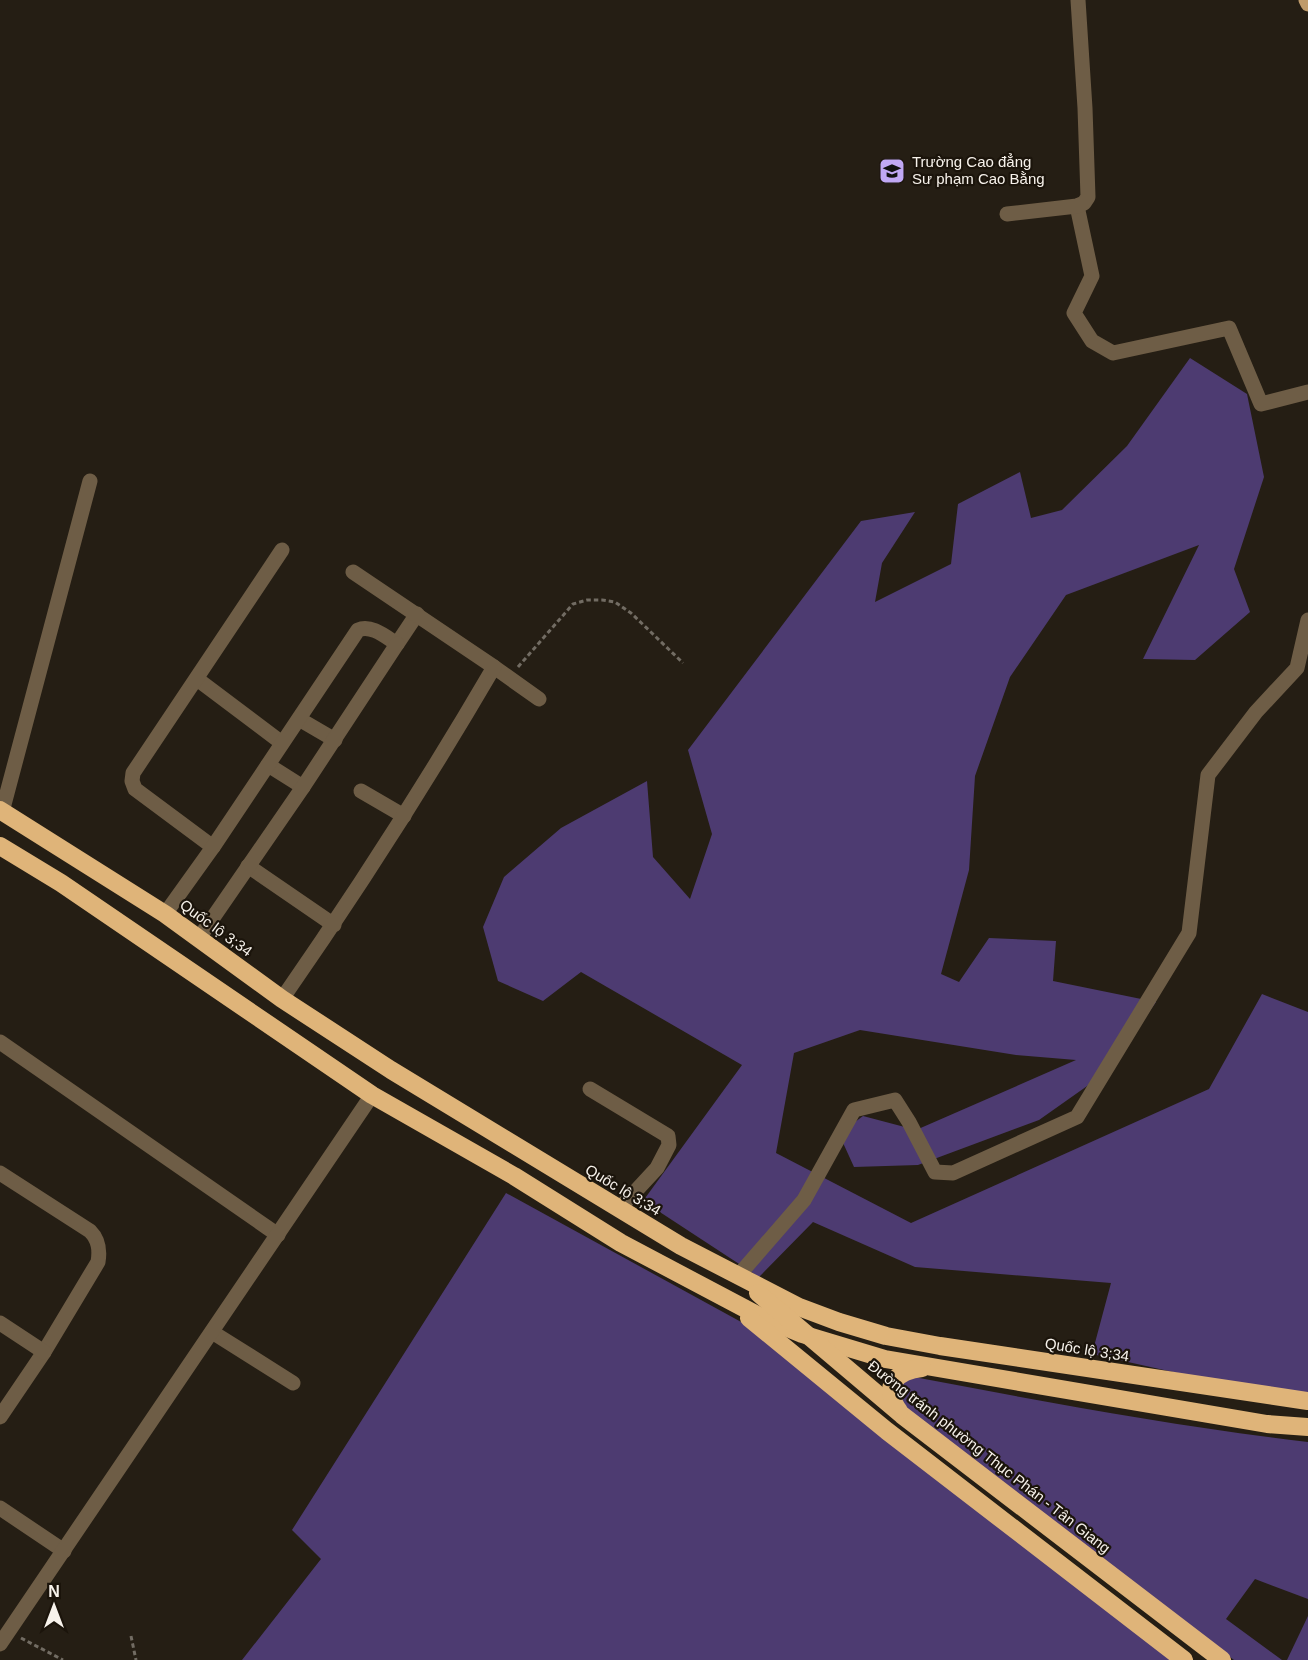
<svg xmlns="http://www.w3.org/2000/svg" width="1308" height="1660" viewBox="0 0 1308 1660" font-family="Helvetica,sans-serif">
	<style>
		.forest { fill: #4d3b71 }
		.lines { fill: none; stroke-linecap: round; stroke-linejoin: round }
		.path { stroke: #726c63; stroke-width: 3; stroke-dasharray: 4.5 3; stroke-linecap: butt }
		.minor { stroke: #6e5d46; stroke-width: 15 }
		.major { stroke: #bf9b6b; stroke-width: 15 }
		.highway { stroke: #dfb479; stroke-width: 18 }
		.labels { text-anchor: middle; stroke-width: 4.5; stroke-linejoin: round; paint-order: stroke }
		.poi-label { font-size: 15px; fill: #f7f2eb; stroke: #1b140b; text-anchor: start }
		.street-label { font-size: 15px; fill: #f7f2eb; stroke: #1b140b }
	</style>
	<rect width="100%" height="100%" fill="#251e14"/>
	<g class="forest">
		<polygon points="1190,358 1247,394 1264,477 1234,569 1250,612 1195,660 1143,659 1199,545 1066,595 1010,677 975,776 969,870 941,974 959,982 989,938 1056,941 1053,981 1156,1002 1107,1072 1039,1120 918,1165 854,1167 839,1134 863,1116 916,1130 1076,1060 1016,1055 860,1030 794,1053 776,1153 911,1223 1209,1089 1262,994 1308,1012 1308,1398 1285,1397 1092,1354 1111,1283 915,1267 813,1222 759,1277 643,1201 742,1065 581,972 543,1001 498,981 483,927 504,877 561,828 647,781 653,857 690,899 712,834 688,750 861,521 915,512 882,563 875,602 951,564 958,504 1020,472 1031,518 1062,510 1127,446"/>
		<polygon points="506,1193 743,1323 1171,1660 242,1660 321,1559 292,1530"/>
		<path d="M914,1377C1045,1402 1175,1426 1308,1442V1599L1255,1579L1226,1619L1282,1660H1234L904,1412L898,1398L899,1385Z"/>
		<polygon points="1308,1616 1308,1660 1287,1660"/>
	</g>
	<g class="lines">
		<g class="path">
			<polyline points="518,667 573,604 587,600 602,600 615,602 631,613 683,663"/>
			<polyline points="131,1636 136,1660"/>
			<polyline points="21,1638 63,1660"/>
		</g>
		<g class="minor">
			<polyline points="1077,206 1092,276 1074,313 1092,341 1113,353 1229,328 1261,404 1308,392"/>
			<polyline points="1007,214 1077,206 1084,203 1088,197 1085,108 1078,0"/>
			<polyline points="494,667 539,699"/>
			<polyline points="197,679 282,743"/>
			<polyline points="299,719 335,740"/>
			<polyline points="268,765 303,787"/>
			<polyline points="361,791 404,816"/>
			<polyline points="2,812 90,481"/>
			<polyline points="213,847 135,789 132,781 133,773 282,550"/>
			<polyline points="248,866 334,925"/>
			<path d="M165,914L213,847L358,630C371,624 386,637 397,644L417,614"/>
			<polyline points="199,938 303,787 397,644"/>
			<path d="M282,999C357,891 428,780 494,667L353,572"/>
			<polyline points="0,1042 278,1235"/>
			<polyline points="590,1089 668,1136 669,1145 657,1168 620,1208"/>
			<path d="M0,1173L90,1231C99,1240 100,1250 98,1262L44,1352L0,1417"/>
			<polyline points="738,1276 804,1200 854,1110 895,1100 909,1122 935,1172 953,1173 1077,1117 1189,933 1208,775 1256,712 1297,668 1308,620"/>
			<polyline points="0,1323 44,1352"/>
			<polyline points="212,1332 293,1383"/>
			<polyline points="0,1508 64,1551"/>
			<polyline points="0,1644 372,1095"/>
		</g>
		<polyline class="major" points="1306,0 1308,4"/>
		<g class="highway">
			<polyline points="0,810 165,914 282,999 391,1070 681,1246 799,1307 839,1322 886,1336 940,1346 1308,1401"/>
			<polyline points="0,846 61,883 372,1095 514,1176 621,1243 759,1316 802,1334 885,1359 1267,1424 1308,1427"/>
			<polyline points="758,1293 902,1415 1222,1660"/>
			<polyline points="749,1318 887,1431 1184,1660"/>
			<path d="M899,1411C881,1386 896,1371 922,1368"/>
		</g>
	</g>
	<defs>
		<g id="university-square" transform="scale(1.35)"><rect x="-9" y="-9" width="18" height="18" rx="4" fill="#c0a8f4" stroke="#1b140b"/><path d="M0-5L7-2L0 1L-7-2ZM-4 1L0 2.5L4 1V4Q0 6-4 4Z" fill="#111"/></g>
	</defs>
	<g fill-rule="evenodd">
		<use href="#university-square" x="892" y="171"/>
	</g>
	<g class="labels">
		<g class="poi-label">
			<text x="912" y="167">Trường Cao đẳng<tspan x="912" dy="17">Sư phạm Cao Bằng</tspan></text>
		</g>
		<g class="street-label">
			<text transform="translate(216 928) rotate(36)" y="5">Quốc lộ 3;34</text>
			<text transform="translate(623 1190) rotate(31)" y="5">Quốc lộ 3;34</text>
			<text transform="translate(1087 1350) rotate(9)" y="5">Quốc lộ 3;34</text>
			<text transform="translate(989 1457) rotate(38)" y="5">Đường tránh phường Thục Phán - Tân Giang</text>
		</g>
	</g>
	<g transform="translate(54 1606)" stroke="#1b140b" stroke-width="4.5" paint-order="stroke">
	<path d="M0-4.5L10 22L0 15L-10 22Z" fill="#f7f2eb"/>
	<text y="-9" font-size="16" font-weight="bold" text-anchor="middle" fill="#f7f2eb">N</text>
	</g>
</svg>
